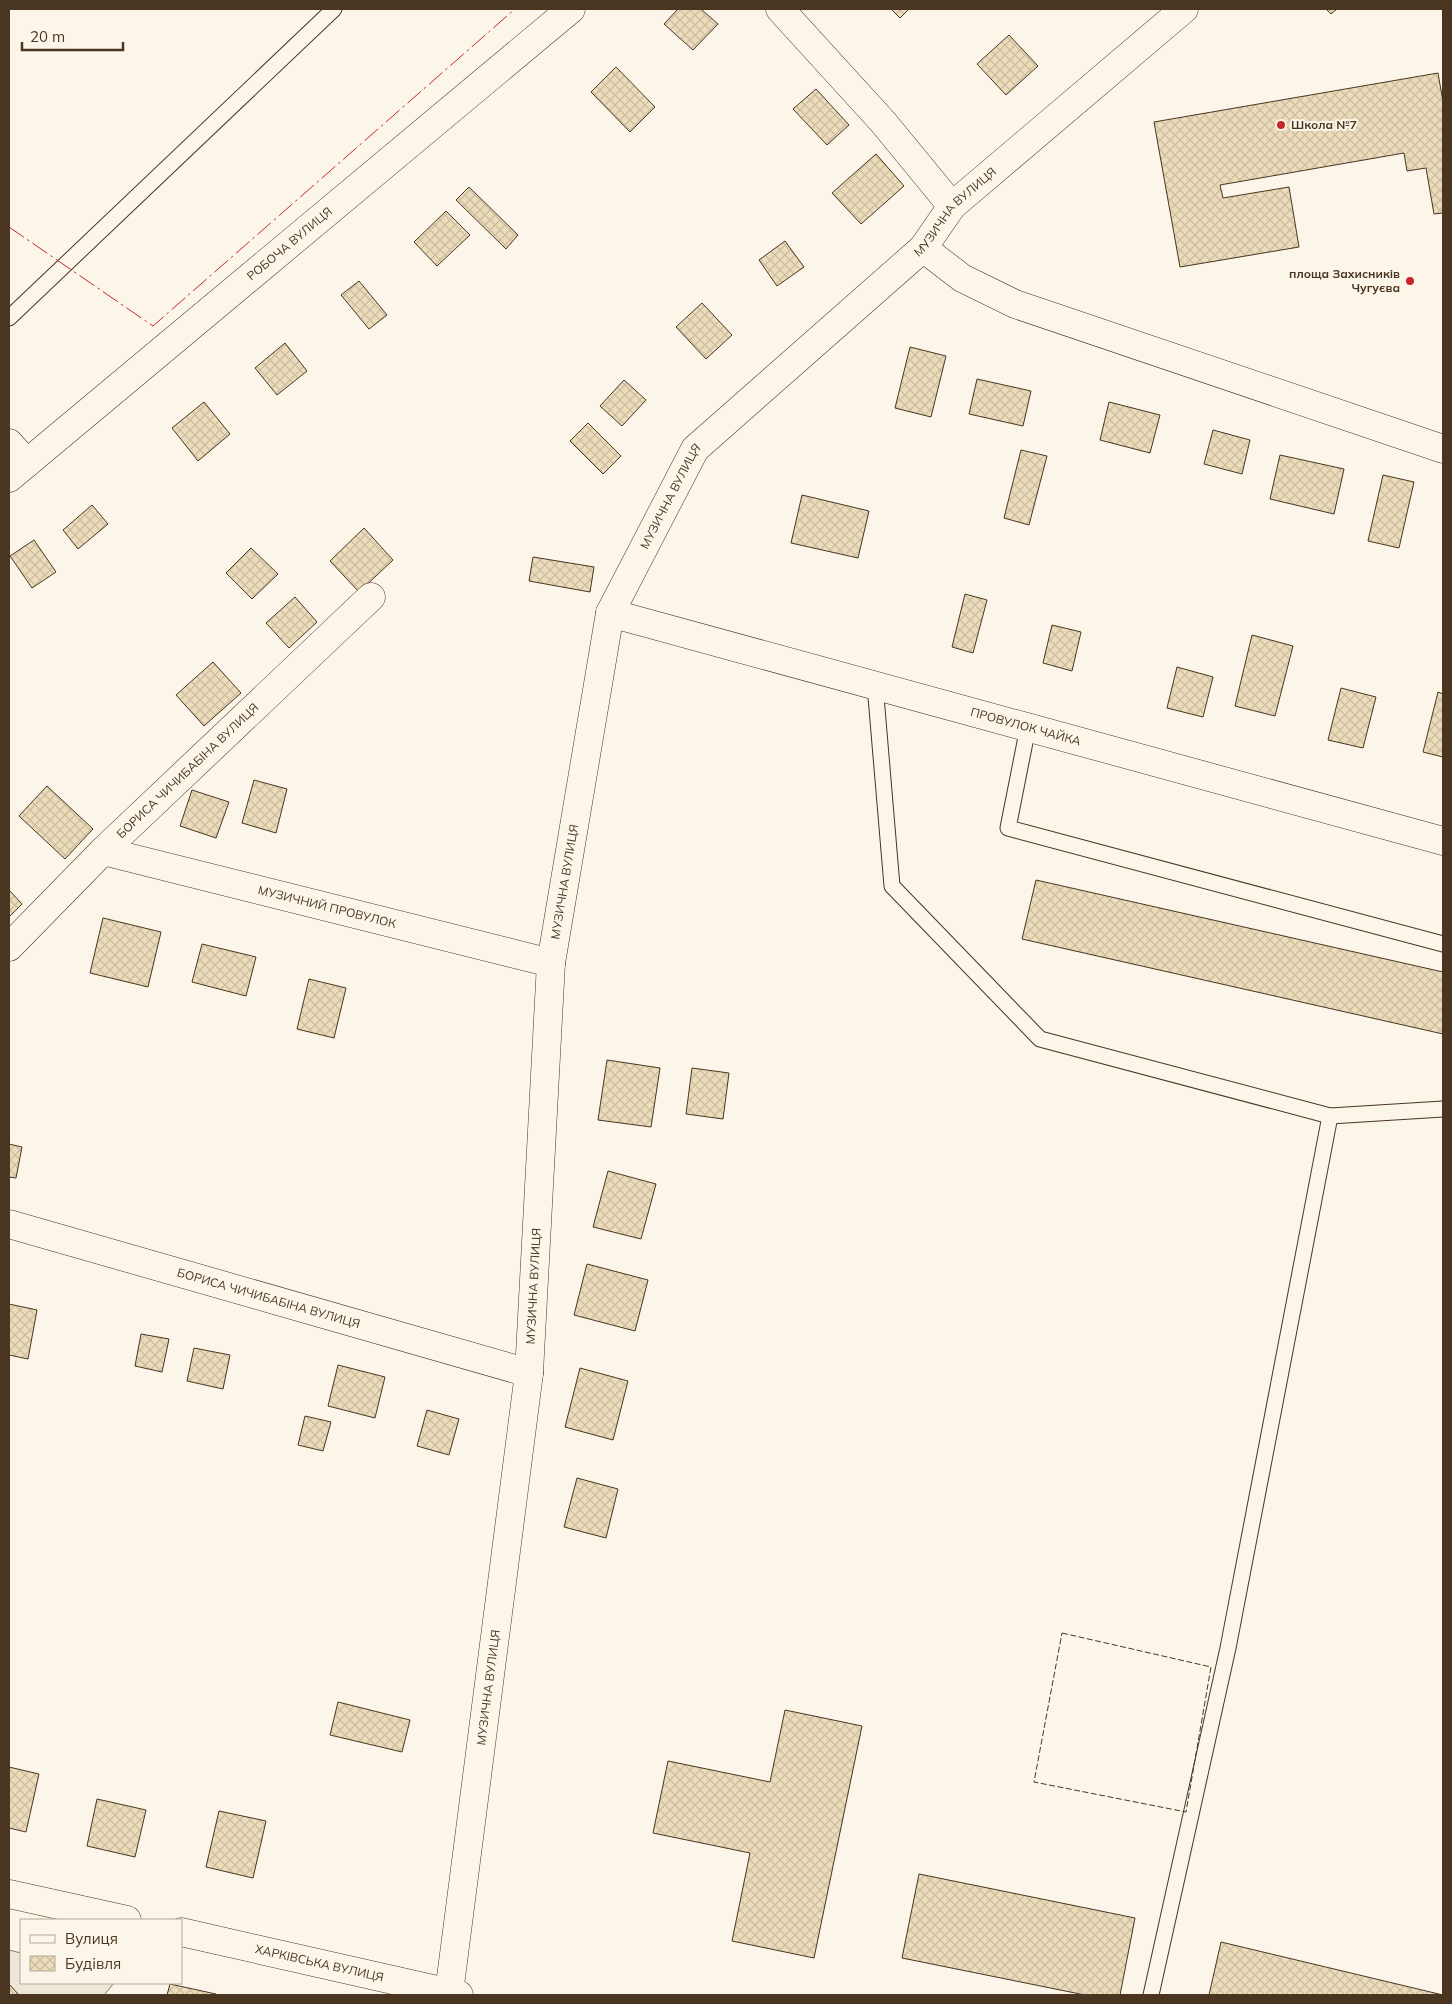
<svg xmlns="http://www.w3.org/2000/svg" width="1452" height="2004" viewBox="0 0 1452 2004" font-family="Mulish,sans-serif">
	<style>
		.parking { fill: #ede7d9; stroke: #887966 }
		.building { fill: url(#building-cross-hatch); stroke: #4a3520 }
		.lines { fill: none; stroke-linecap: round; stroke-linejoin: round }
		.lane-casing { stroke: #4a3520; stroke-width: 17 }
		.street-casing { stroke: #4a3520; stroke-width: 29 }
		.secondary-casing { stroke: #4a3520; stroke-width: 29 }
		.lane { stroke: #fbf6e9; stroke-width: 15 }
		.street { stroke: #fbf6e9; stroke-width: 28 }
		.secondary { stroke: #fbf6e9; stroke-width: 28 }
		.fence { stroke: #4a3520; stroke-width: 1; stroke-dasharray: 6 2.5; stroke-linecap: butt }
		.power { stroke: #c62828; stroke-width: 1; stroke-dasharray: 18 4 2.5 4; stroke-linecap: butt }
		.poi-dot { fill: #c62828; stroke: #fbf6e9; stroke-width: 2 }
		.labels { text-anchor: middle; stroke-width: 4; stroke-linejoin: round; paint-order: stroke }
		.poi-label { font-size: 12px; font-weight: bold; fill: #4a3520; stroke: #fbf6e9; text-anchor: start }
		.street-label { font-size: 12px; fill: #4a3520; stroke: #fbf6e9 }
	</style>
	<defs>
		<pattern id="building-cross-hatch" width="8" height="8" patternUnits="userSpaceOnUse" patternTransform="scale(1.25)"><rect width="8" height="8" fill="#ecdcbc"/><path d="M0 0l8 8M0 8l8-8" fill="none" stroke="#ccbda1"/></pattern>
	</defs>
	<rect width="100%" height="100%" fill="#fbf6e9"/>
	<polygon class="parking" points="9,1950 21,1953 21,1983 114,1983 104,1995 9,1995"/>
	<g class="building">
		<polygon points="678,9 701,9 718,24 693,50 664,24"/>
		<polygon points="891,9 909,9 900,18"/>
		<polygon points="1326,9 1337,9 1331,14"/>
		<polygon points="1009,35 1038,66 1006,95 977,64"/>
		<polygon points="616,67 655,107 630,132 591,92"/>
		<polygon points="1438,73 1443,102 1443,213 1434,214 1426,168 1407,171 1404,153 1220,185 1223,198 1289,187 1299,247 1180,267 1154,122"/>
		<polygon points="816,89 849,125 827,145 793,109"/>
		<polygon points="876,154 904,186 861,224 832,193"/>
		<polygon points="469,187 518,235 506,249 456,200"/>
		<polygon points="446,211 470,235 437,266 414,242"/>
		<polygon points="785,241 804,267 777,286 759,260"/>
		<polygon points="359,281 387,315 369,329 341,295"/>
		<polygon points="702,303 732,335 706,359 676,327"/>
		<polygon points="285,343 307,371 277,395 255,368"/>
		<polygon points="910,347 946,356 931,417 895,408"/>
		<polygon points="977,379 1031,391 1023,426 969,414"/>
		<polygon points="624,380 646,400 622,426 600,406"/>
		<polygon points="204,402 230,434 198,461 172,428"/>
		<polygon points="1109,402 1160,415 1150,453 1100,440"/>
		<polygon points="588,423 621,456 603,474 570,441"/>
		<polygon points="1213,430 1250,440 1242,474 1204,464"/>
		<polygon points="1021,450 1047,456 1029,525 1004,518"/>
		<polygon points="1280,455 1344,469 1334,514 1270,499"/>
		<polygon points="1383,475 1414,482 1399,548 1368,541"/>
		<polygon points="802,495 869,511 858,558 791,543"/>
		<polygon points="92,505 108,524 78,549 63,530"/>
		<polygon points="364,528 393,560 359,592 330,561"/>
		<polygon points="34,540 56,572 32,588 10,556"/>
		<polygon points="251,548 278,574 252,599 226,573"/>
		<polygon points="533,557 594,567 590,592 529,581"/>
		<polygon points="965,594 987,600 973,653 952,647"/>
		<polygon points="295,597 317,622 289,648 266,623"/>
		<polygon points="1052,625 1081,632 1072,671 1043,663"/>
		<polygon points="1252,635 1293,646 1275,716 1235,706"/>
		<polygon points="213,662 241,693 204,726 176,695"/>
		<polygon points="1177,667 1213,677 1203,717 1167,708"/>
		<polygon points="1341,688 1376,697 1363,748 1328,740"/>
		<polygon points="1438,692 1443,694 1443,757 1423,752"/>
		<polygon points="254,780 287,789 276,833 242,823"/>
		<polygon points="47,786 93,829 65,859 19,816"/>
		<polygon points="192,790 229,802 216,838 180,826"/>
		<polygon points="1036,880 1443,972 1443,1034 1022,939"/>
		<polygon points="9,890 22,904 9,917"/>
		<polygon points="103,918 161,932 148,987 90,973"/>
		<polygon points="202,944 256,957 246,996 192,982"/>
		<polygon points="309,979 346,988 334,1038 297,1029"/>
		<polygon points="607,1060 660,1068 651,1127 598,1120"/>
		<polygon points="692,1068 729,1073 723,1119 686,1114"/>
		<polygon points="9,1144 22,1147 16,1178 9,1177"/>
		<polygon points="608,1171 656,1184 641,1239 593,1227"/>
		<polygon points="587,1264 648,1280 635,1331 574,1315"/>
		<polygon points="9,1304 37,1310 28,1359 9,1355"/>
		<polygon points="141,1334 169,1339 162,1372 135,1366"/>
		<polygon points="194,1348 230,1355 223,1389 187,1381"/>
		<polygon points="338,1365 385,1377 375,1418 328,1406"/>
		<polygon points="580,1368 628,1381 613,1440 565,1427"/>
		<polygon points="427,1410 459,1419 449,1455 417,1446"/>
		<polygon points="305,1416 331,1422 323,1451 298,1445"/>
		<polygon points="577,1478 618,1489 606,1538 564,1527"/>
		<polygon points="338,1702 410,1720 402,1752 330,1735"/>
		<polygon points="785,1710 862,1726 814,1958 732,1941 750,1853 653,1833 668,1761 770,1782"/>
		<polygon points="9,1767 39,1774 26,1832 9,1828"/>
		<polygon points="97,1799 146,1810 135,1857 87,1846"/>
		<polygon points="219,1811 266,1821 253,1878 206,1867"/>
		<polygon points="919,1874 1135,1918 1120,1995 1085,1995 902,1958"/>
		<polygon points="1221,1942 1443,1995 1209,1995"/>
		<polygon points="9,1984 19,1995 9,1995"/>
		<polygon points="170,1984 216,1994 216,1995 167,1995"/>
	</g>
	<g class="lines">
		<g class="lane-casing">
			<g id="lane">
				<polyline points="9,318 334,9"/>
				<polyline points="875,685 892,886 1040,1039 1330,1116 1228,1648 1151,1995"/>
				<polyline points="1028,727 1008,828 1443,944"/>
				<polyline points="1330,1116 1443,1109"/>
			</g>
		</g>
		<g class="street-casing">
			<g id="street">
				<polyline points="780,9 883,122 952,206"/>
				<polyline points="923,248 962,278 1015,304 1443,449"/>
				<path id="s1" d="M27,463L571,9"/>
				<path id="s2" d="M610,613L1443,841"/>
				<path id="s3" d="M103,851L551,963"/>
				<path id="s4" d="M9,947L103,851L371,597"/>
				<path id="s5" d="M9,1224L529,1373"/>
				<path id="s6" d="M449,1993L529,1373L551,963L610,613L695,449L923,248L952,206L1184,9"/>
			</g>
		</g>
		<g class="secondary-casing">
			<g id="secondary">
				<polyline points="9,443 27,463 9,478"/>
				<polyline points="9,1894 127,1920"/>
				<path id="s7" d="M181,1932L459,1995"/>
			</g>
		</g>
		<use href="#lane" class="lane"/>
		<use href="#street" class="street"/>
		<use href="#secondary" class="secondary"/>
		<polygon class="fence" points="1062,1633 1211,1667 1186,1812 1034,1782"/>
		<polyline class="power" points="9,227 153,326 515,9"/>
	</g>
	<g class="poi-dot">
		<circle cx="1281" cy="125" r="5"/>
		<circle cx="1410" cy="281" r="5"/>
	</g>
	<g class="labels">
		<g class="poi-label">
			<text x="1291" y="129">Школа №7</text>
			<text x="1400" y="278" text-anchor="end">площа Захисників<tspan x="1400" dy="14">Чугуєва</tspan></text>
		</g>
		<g class="street-label">
			<text dy="4" stroke="none"><textPath href="#s6" startOffset="1928">МУЗИЧНА ВУЛИЦЯ</textPath></text>
			<text dy="4" stroke="none"><textPath href="#s1" startOffset="342">РОБОЧА ВУЛИЦЯ</textPath></text>
			<text dy="4" stroke="none"><textPath href="#s6" startOffset="1522">МУЗИЧНА ВУЛИЦЯ</textPath></text>
			<text dy="4" stroke="none"><textPath href="#s2" startOffset="431">ПРОВУЛОК ЧАЙКА</textPath></text>
			<text dy="4" stroke="none"><textPath href="#s4" startOffset="251">БОРИСА ЧИЧИБАБІНА ВУЛИЦЯ</textPath></text>
			<text dy="4" stroke="none"><textPath href="#s6" startOffset="1118">МУЗИЧНА ВУЛИЦЯ</textPath></text>
			<text dy="4" stroke="none"><textPath href="#s3" startOffset="231">МУЗИЧНИЙ ПРОВУЛОК</textPath></text>
			<text dy="4" stroke="none"><textPath href="#s6" startOffset="712">МУЗИЧНА ВУЛИЦЯ</textPath></text>
			<text dy="4" stroke="none"><textPath href="#s5" startOffset="270">БОРИСА ЧИЧИБАБІНА ВУЛИЦЯ</textPath></text>
			<text dy="4" stroke="none"><textPath href="#s6" startOffset="308">МУЗИЧНА ВУЛИЦЯ</textPath></text>
			<text dy="4" stroke="none"><textPath href="#s7" startOffset="142">ХАРКІВСЬКА ВУЛИЦЯ</textPath></text>
		</g>
	</g>
	<rect width="1452" height="2004" fill="none" stroke="#4a3520" stroke-width="20"/>
	<rect x="20" y="1919" width="162" height="65" fill="#fbf6e9" stroke="#b4a999"/>
	<rect x="30" y="1935" width="25" height="8" fill="#fbf6e9" stroke="#b4a999"/>
	<text x="65" y="1944" font-size="15" fill="#4a3520">Вулиця</text>
	<rect x="30" y="1956" width="25" height="15" fill="url(#building-cross-hatch)" stroke="#b4a999"/>
	<text x="65" y="1969" font-size="15" fill="#4a3520">Будівля</text>
	<path d="M22 42v8h101v-8" fill="none" stroke="#4a3520" stroke-width="2.5"/>
	<text x="30" y="42" font-size="15" fill="#4a3520" stroke="#fbf6e9" stroke-width="4" paint-order="stroke">20 m</text>
</svg>
